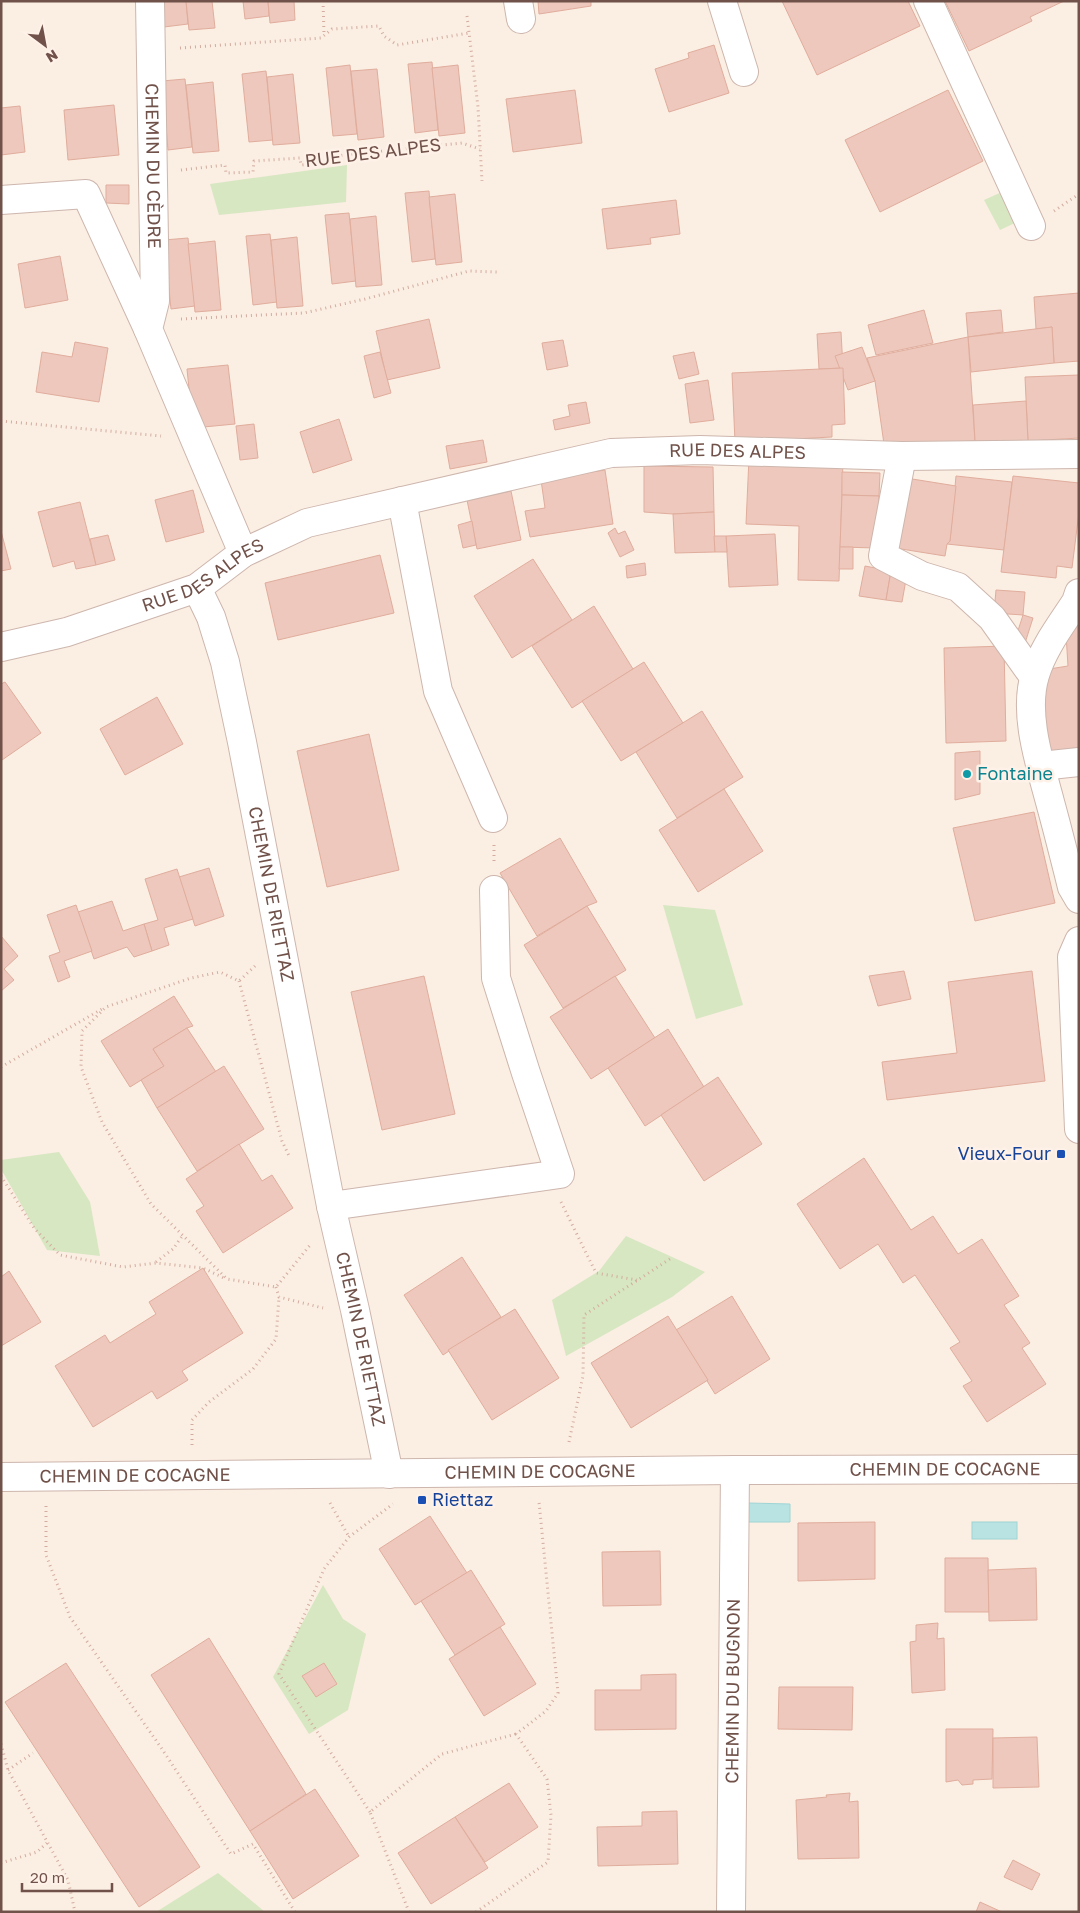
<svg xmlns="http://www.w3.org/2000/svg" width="1080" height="1913" viewBox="0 0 1080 1913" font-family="'Golos Text',sans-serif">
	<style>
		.green { fill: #d7e7c2 }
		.water { fill: #b9e3e3; stroke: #9fd4d4 }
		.building { fill: #eec8bc; stroke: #e0ad9d }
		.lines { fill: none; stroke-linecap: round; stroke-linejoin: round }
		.minor-casing { stroke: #cdb6ad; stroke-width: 30 }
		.path { stroke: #d3ac9f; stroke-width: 3; stroke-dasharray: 1 4; stroke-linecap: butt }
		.minor { stroke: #fff; stroke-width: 28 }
		.culture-dot { fill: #0f9aa8; stroke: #fef2e8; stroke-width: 2 }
		.transit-dot { fill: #1a4fb4; stroke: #fef2e8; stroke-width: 2 }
		.labels { text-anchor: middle; stroke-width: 5; stroke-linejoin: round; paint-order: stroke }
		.street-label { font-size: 18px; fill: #71524a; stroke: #fef2e8 }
		.culture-label { font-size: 18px; fill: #0d838f; stroke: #fef2e8; text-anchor: start }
		.transit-label { font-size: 18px; fill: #164399; stroke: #fef2e8; text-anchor: end }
	</style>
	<rect width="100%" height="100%" fill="#fbeee3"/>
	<g class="green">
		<polygon points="347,165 346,202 219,215 210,184"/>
		<polygon points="1022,183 1030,216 1000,230 984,200"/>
		<polygon points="663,905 715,910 743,1005 696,1019"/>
		<polygon points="59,1152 90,1202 100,1256 47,1250 1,1169 1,1160"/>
		<polygon points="626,1236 705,1272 672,1297 566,1356 552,1300 599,1271"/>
		<polygon points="323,1585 343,1619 366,1634 348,1710 309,1734 273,1677"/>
		<polygon points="218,1873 265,1912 156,1912"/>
	</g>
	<g class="water">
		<polygon points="748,1503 790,1504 790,1522 748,1522"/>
		<rect x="972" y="1522" width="45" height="17"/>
	</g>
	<g class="building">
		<polygon points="162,1 186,1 188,24 164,27"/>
		<polygon points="186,1 212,1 215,28 189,30"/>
		<polygon points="243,1 268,1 269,16 245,19"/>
		<polygon points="268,1 294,1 295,20 270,23"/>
		<polygon points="538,1 591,1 591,6 539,14"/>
		<polygon points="782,1 908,1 920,26 817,75"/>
		<polygon points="945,1 1064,1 1030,17 1032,21 969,51"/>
		<polygon points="714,45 729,93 669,112 655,69 689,58 688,53"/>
		<polygon points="432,62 438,130 415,133 408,64"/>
		<polygon points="350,65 357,134 333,136 326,68"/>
		<polygon points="458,65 465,133 439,136 432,68"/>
		<polygon points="377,69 384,137 358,140 351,71"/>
		<polygon points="266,71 273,140 249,142 242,74"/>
		<polygon points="293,74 300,143 273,145 267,77"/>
		<polygon points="185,79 192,147 168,150 162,81"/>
		<polygon points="213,82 219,151 193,153 186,85"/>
		<polygon points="575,90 582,143 513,152 506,99"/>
		<polygon points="948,90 983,161 880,212 845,140"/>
		<polygon points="114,105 119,155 68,160 64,110"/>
		<polygon points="20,106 25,152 1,155 1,108"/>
		<polygon points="106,185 129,185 129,204 106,203"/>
		<polygon points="429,191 435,259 412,262 405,193"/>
		<polygon points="455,194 462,262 436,265 429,197"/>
		<polygon points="676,200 680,234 650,238 651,244 607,249 602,209"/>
		<polygon points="349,213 356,281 332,284 325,215"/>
		<polygon points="376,216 382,285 356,287 350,219"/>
		<polygon points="270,234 277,302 253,305 246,236"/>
		<polygon points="297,237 303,306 277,308 271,240"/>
		<polygon points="188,238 195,306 171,309 164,240"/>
		<polygon points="215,241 221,310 195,312 188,244"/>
		<polygon points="60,256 68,300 25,308 18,264"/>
		<polygon points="1079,293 1079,361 1054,363 1052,327 1036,329 1034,297"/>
		<polygon points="924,310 933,343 876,355 868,325"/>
		<polygon points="1001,310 1003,332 968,337 966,313"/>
		<polygon points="429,319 440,368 387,380 376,331"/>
		<polygon points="1052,327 1054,363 971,372 968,337"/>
		<polygon points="841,332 843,368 819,369 817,334"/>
		<polygon points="968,337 975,441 884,444 875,381 867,358"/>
		<polygon points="563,340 568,366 547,370 542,343"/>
		<polygon points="75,342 108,348 99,402 36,392 42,352 72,357"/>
		<polygon points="862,347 875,381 848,390 835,356"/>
		<polygon points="380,352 391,393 374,398 364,356"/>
		<polygon points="694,352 699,374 679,379 673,356"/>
		<polygon points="228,365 235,424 193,428 187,369"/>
		<polygon points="843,368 845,424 832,425 832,437 735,442 732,373"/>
		<polygon points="1079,375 1079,438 1028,441 1025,377"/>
		<polygon points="708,380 714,420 690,423 685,384"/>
		<polygon points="1026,401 1028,441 975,441 973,405"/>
		<polygon points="586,402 590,423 555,430 553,420 570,416 568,405"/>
		<polygon points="339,419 352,460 313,473 300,432"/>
		<polygon points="254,424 258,458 240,460 236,426"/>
		<polygon points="483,440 487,462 450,469 446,446"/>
		<polygon points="749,458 843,461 839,581 798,580 799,526 746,524"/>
		<polygon points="644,466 713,467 714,512 673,514 644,512"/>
		<polygon points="605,470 613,524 530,537 525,511 545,508 541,480"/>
		<polygon points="842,472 880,473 879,496 842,495"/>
		<polygon points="956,476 1012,482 1004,550 947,544 950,541"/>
		<polygon points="1013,476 1079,483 1079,512 1072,568 1057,566 1056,578 1001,572"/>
		<polygon points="906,478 956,486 950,541 947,544 945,556 895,548"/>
		<polygon points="193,490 204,532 166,542 155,500"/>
		<polygon points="511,491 521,540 477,549 467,500"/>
		<polygon points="842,495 879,496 876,548 840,547"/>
		<polygon points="80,502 96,565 76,569 74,561 53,567 38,512"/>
		<polygon points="714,512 715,552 675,553 673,514"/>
		<polygon points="472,521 476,545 463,548 458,525"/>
		<polygon points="615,528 618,534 625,531 634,550 620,557 608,533"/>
		<polygon points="1,531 11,569 1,571"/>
		<polygon points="775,534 778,585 729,587 726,536"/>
		<polygon points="108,535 115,560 96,565 90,539"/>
		<polygon points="714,536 726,536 727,552 715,552"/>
		<polygon points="840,547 853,547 853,569 839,569"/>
		<polygon points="380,555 394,613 278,640 265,583"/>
		<polygon points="533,559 572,620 512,658 474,596"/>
		<polygon points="645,563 646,575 627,578 626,566"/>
		<polygon points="865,566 891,571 886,600 859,596"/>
		<polygon points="891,571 907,574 902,602 886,600"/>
		<polygon points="996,590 1025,592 1023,615 994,613"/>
		<polygon points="594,606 633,669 572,708 532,646"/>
		<polygon points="1079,606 1079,751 1046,754 1043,670 1068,666 1066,634"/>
		<polygon points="1023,615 1033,618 1025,643 1015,640"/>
		<polygon points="1004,646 1006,741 946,743 944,648"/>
		<polygon points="644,662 683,723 621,761 582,701"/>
		<polygon points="5,682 41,733 2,760 1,684"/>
		<polygon points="157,697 183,744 125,775 100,729"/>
		<polygon points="702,711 743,777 677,818 636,752"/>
		<polygon points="369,734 399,870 327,887 297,751"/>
		<polygon points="980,751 980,794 955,800 955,753"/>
		<polygon points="724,789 763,851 698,892 659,830"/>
		<polygon points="1034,812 1055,903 975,921 953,828"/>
		<polygon points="560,838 597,902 587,906 537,936 500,873"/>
		<polygon points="209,868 224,916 195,926 179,877"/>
		<polygon points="177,869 193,919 164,928 169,945 152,951 144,924 158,920 145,879"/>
		<polygon points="112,901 123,931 144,924 152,951 134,957 127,947 94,959 78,912"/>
		<polygon points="76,905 92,951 64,961 70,977 58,982 49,956 60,952 47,915"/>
		<polygon points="587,906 626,970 563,1008 524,945"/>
		<polygon points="1,936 18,956 4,969 14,980 1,991"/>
		<polygon points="904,971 911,999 878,1006 869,976"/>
		<polygon points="1032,971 1045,1081 887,1100 882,1062 957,1053 948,982"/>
		<polygon points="424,976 455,1114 382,1130 351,992"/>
		<polygon points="615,976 655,1038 591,1079 550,1017"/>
		<polygon points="174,996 193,1026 187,1028 153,1049 164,1066 130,1087 101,1041"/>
		<polygon points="187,1028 216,1072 157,1108 141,1080 164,1066 153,1049"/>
		<polygon points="668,1029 704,1087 645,1126 608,1068"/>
		<polygon points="224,1066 264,1129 197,1171 157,1108"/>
		<polygon points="718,1077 762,1144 704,1181 661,1115"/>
		<polygon points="239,1144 262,1181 272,1175 293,1208 223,1253 196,1211 204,1206 186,1179"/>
		<polygon points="864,1158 911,1230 933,1216 958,1254 982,1239 1019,1296 1004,1305 1030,1343 1022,1348 1046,1384 987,1422 963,1386 972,1381 950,1348 960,1342 915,1275 903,1283 878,1244 840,1269 797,1204"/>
		<polygon points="462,1257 501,1317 443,1355 404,1295"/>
		<polygon points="203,1268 243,1333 182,1371 188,1380 157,1399 152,1391 93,1427 55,1366 105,1335 110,1343 156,1314 149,1302"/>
		<polygon points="9,1271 41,1322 1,1346 1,1277"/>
		<polygon points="732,1296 770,1359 715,1394 676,1330"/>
		<polygon points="515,1309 559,1378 492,1420 448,1350"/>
		<polygon points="668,1316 708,1380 631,1428 591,1363"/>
		<polygon points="430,1516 467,1573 415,1605 379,1549"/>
		<polygon points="875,1522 875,1579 798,1581 798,1523"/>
		<polygon points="660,1551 661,1605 603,1606 602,1552"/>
		<polygon points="945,1558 988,1558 989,1612 945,1612"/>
		<polygon points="1036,1568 1037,1620 989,1621 988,1570"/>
		<polygon points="471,1570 505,1624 455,1655 421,1601"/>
		<polygon points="938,1623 937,1639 944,1638 945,1690 912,1693 910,1642 916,1641 916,1625"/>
		<polygon points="500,1627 536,1684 484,1716 449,1659"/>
		<polygon points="209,1638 306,1794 250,1831 151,1675"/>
		<polygon points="66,1663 200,1867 139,1907 5,1702"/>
		<polygon points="324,1663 337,1684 316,1697 302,1676"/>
		<polygon points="676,1674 676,1729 595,1730 595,1690 641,1690 641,1675"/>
		<polygon points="779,1687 853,1687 852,1730 778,1729"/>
		<polygon points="946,1729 993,1729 992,1779 973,1780 973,1784 962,1785 958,1780 946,1782"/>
		<polygon points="1037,1737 1039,1787 993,1788 993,1738"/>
		<polygon points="509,1783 538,1827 485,1862 455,1817"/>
		<polygon points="315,1789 359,1856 293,1899 250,1831"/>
		<polygon points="850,1793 849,1802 858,1801 859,1858 798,1859 796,1800 827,1797 826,1795"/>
		<polygon points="677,1811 678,1864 598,1866 597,1827 642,1826 642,1812"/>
		<polygon points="455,1817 488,1868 431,1904 398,1853"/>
		<polygon points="1013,1860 1040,1874 1032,1890 1004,1877"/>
		<polygon points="980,1902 1002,1912 976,1912"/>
	</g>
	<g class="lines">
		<g class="minor-casing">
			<g id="minor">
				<path id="s1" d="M150,1L155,301L148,329L243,553"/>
				<polyline points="518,1 521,19"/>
				<polyline points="722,1 744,72"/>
				<polyline points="928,1 1031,226"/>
				<polyline points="1,200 86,194 148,329"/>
				<polyline points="902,456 883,556 922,576 958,587 992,618 1034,677"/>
				<polyline points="402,501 438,691 493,818"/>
				<path id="s2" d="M197,588L211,617L225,662L242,742L331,1206L355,1310L389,1474"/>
				<path d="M1079,593L1076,602C1061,625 1043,648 1035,675C1023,714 1040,764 1050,802C1058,831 1065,859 1072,887L1079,899"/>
				<path id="s3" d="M1,647L67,632L197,588L243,553L307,523L611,453L700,450L902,456L1079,454"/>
				<polyline points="1041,766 1079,762"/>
				<polyline points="1079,941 1072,957 1079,1129"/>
				<polyline points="331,1206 560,1174 526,1073 496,978 494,890"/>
				<path id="s4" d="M1,1477L735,1470L1079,1469"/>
				<path id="s5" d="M731,1912L735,1470"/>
			</g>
		</g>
		<g class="path">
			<polyline points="323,1 324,34"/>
			<polyline points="467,16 478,107 482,181"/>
			<polyline points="180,48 321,38 332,29 379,26 384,36 397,45 469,33"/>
			<polyline points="181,170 225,165 226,173 253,172 254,161 300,158 301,165 335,162 335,156 462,143 480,149"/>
			<polyline points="1054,211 1079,194"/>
			<polyline points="181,319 304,313 365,299 469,271 497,272"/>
			<polyline points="1,421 161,436"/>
			<polyline points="494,845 494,861"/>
			<polyline points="255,966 239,981 220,972 191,978 106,1007 82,1031 81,1067 102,1122 151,1204 227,1279 276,1287 311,1244"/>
			<polyline points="239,981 282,1141 290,1158"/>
			<polyline points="1,1067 102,1009"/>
			<polyline points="1,1176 34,1228 60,1255 123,1267 156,1263 203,1268 224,1278"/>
			<polyline points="561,1202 596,1273 637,1280"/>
			<polyline points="156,1262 173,1249 183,1235"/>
			<polyline points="276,1287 279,1297 323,1308"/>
			<polyline points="569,1442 583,1376 584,1315 673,1257"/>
			<polyline points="192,1445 192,1420 209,1402 253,1369 276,1339 279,1297"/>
			<polyline points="330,1503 349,1537"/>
			<polyline points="46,1506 46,1555 70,1617 162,1749 231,1854 253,1844 295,1912"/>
			<polyline points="1,1744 8,1770 68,1880 75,1912"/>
			<polyline points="8,1770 33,1753"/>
			<polyline points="370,1812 279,1674 324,1569 349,1537 393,1504"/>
			<polyline points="1,1863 37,1852 48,1842"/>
			<polyline points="409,1912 370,1812 442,1754 516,1734"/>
			<polyline points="476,1912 548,1862 551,1815 547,1779 516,1734 546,1711 558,1693 539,1502"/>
		</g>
		<use href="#minor" class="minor"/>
	</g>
	<circle class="culture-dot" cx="967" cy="774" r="5"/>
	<g class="transit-dot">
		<rect x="1056" y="1149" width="10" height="10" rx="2.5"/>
		<rect x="417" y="1495" width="10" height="10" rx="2.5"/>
	</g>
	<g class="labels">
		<g class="street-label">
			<text transform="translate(373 153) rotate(-7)" y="6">RUE DES ALPES</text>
			<text dy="6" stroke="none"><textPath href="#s1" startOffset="165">CHEMIN DU CÈDRE</textPath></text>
			<text dy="6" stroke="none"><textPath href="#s3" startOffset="772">RUE DES ALPES</textPath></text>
			<text dy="6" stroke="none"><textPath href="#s3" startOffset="216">RUE DES ALPES</textPath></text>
			<text dy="6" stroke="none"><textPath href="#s2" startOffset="316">CHEMIN DE RIETTAZ</textPath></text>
			<text dy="6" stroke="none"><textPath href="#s2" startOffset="770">CHEMIN DE RIETTAZ</textPath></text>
			<text dy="6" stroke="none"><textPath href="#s4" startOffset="944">CHEMIN DE COCAGNE</textPath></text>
			<text dy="6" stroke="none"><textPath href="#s4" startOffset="539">CHEMIN DE COCAGNE</textPath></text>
			<text dy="6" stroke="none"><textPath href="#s4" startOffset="134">CHEMIN DE COCAGNE</textPath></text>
			<text dy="6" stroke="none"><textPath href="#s5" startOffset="221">CHEMIN DU BUGNON</textPath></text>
		</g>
		<g class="culture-label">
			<text x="977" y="780">Fontaine</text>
		</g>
		<g class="transit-label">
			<text x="1051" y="1160">Vieux-Four</text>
			<text x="432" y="1506" text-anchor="start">Riettaz</text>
		</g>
	</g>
	<rect width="1080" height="1913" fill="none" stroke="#71524a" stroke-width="5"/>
	<g transform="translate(45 45) rotate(148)" stroke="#fef2e8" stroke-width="4" paint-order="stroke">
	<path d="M0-4L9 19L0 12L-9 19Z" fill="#71524a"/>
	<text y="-8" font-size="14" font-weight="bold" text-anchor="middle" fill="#71524a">N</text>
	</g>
	<path d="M22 1883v8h90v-8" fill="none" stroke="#71524a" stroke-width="2.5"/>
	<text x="30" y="1883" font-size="15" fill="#71524a" stroke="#fef2e8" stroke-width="4" paint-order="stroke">20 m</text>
</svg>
